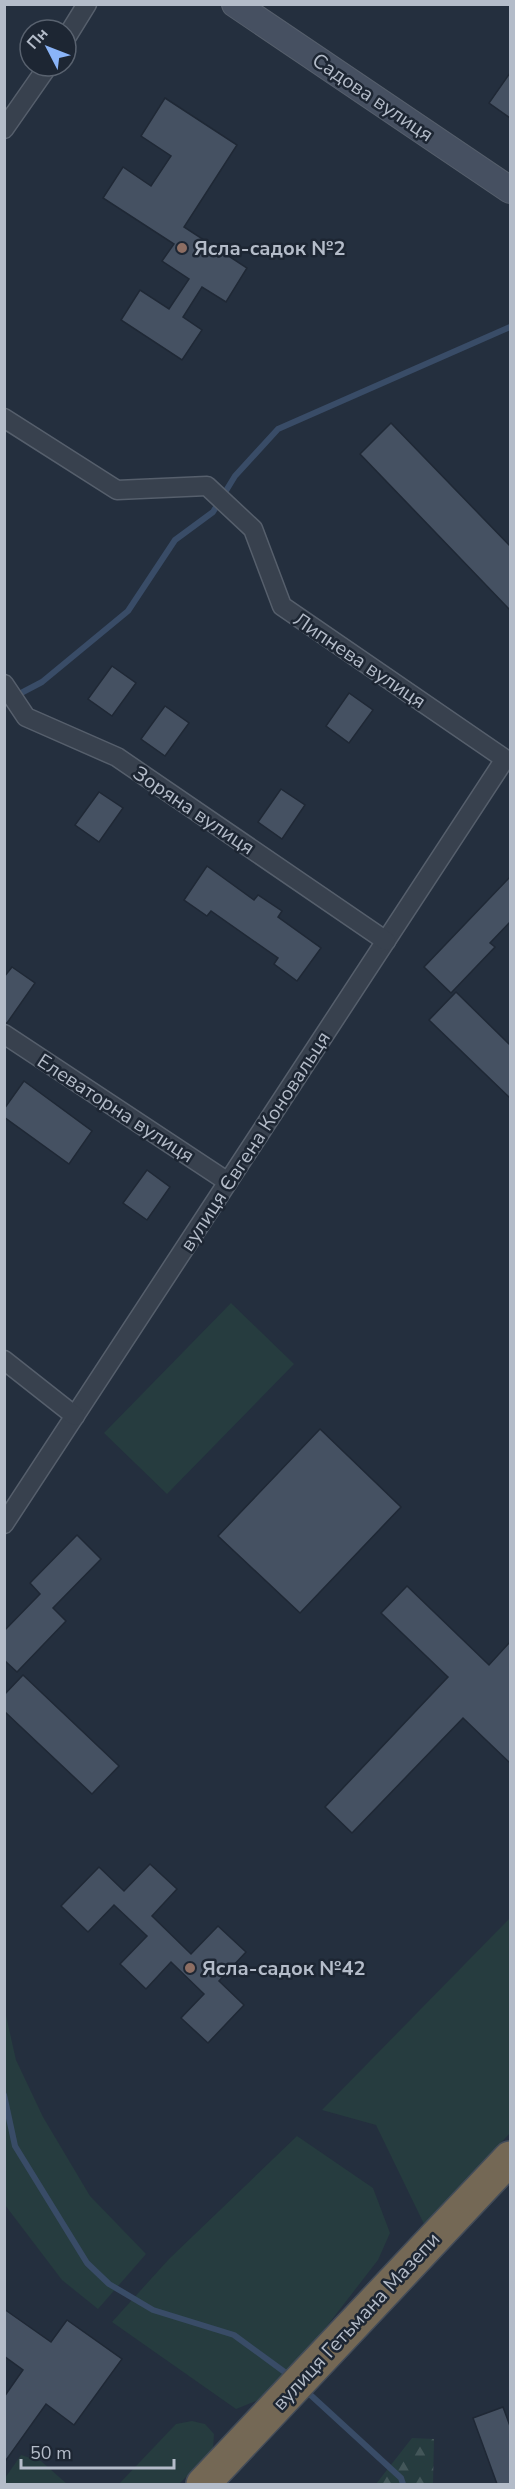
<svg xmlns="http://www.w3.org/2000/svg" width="515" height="2489" viewBox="0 0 515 2489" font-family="'Nunito Sans',sans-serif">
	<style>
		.green { fill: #263c3f }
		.forest { fill: url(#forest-firs) }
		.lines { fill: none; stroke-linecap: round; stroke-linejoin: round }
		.stream { stroke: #394c67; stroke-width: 6 }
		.building { fill: #455162; stroke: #1f2835; stroke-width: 1.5 }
		.street-casing { stroke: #565f6c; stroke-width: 21 }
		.secondary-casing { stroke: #565f6c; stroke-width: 28 }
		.highway-casing { stroke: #434c59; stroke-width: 36 }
		.street { stroke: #38414e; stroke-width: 18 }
		.secondary { stroke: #465061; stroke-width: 26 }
		.highway { stroke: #746855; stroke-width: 33 }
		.education-dot { fill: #8d6e63; stroke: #1d2633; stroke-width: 2 }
		.labels { text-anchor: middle; stroke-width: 5; stroke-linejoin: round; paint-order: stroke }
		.street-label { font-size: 20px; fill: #b4bcc9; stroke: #1d2633 }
		.poi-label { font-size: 20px; font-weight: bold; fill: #b4bcc9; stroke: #1d2633; text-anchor: start }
	</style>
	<defs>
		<pattern id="forest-firs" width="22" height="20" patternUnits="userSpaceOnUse" patternTransform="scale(1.5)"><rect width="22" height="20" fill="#263c3f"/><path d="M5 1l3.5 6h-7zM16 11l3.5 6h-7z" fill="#435659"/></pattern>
	</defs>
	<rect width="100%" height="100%" fill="#242f3e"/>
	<g class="green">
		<polygon points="231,1303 294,1364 167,1494 104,1433"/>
		<polygon points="510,1918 510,2133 424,2224 376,2125 322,2110"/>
		<polygon points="5,2011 16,2060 43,2117 90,2196 146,2254 98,2309 62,2280 5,2205"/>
		<polygon points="297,2136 373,2188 390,2233 378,2260 313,2344 261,2399 236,2409 112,2322 169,2259"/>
		<polygon points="192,2421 205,2424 214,2434 213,2450 179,2484 119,2484 176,2424"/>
		<polygon points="21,2455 41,2461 67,2484 5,2484 5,2478"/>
	</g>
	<polygon class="forest" points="412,2438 434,2439 433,2484 376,2484"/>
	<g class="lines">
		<g class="stream">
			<polyline points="4,702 42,682 128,611 175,540 213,512 235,476 278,429 510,327"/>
			<polyline points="4,2095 15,2146 87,2263 109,2284 153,2310 234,2335 290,2376"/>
			<polyline points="304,2389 401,2478 403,2484"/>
		</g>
	</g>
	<g class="building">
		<polygon points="510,73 510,118 489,103"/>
		<polygon points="165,98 237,145 184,227 247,268 226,302 202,287 183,317 202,330 182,360 121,320 140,290 169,309 189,279 162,261 174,244 103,198 123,167 151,186 171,156 141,136"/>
		<polygon points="391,423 510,546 510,610 360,454"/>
		<polygon points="112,666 136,683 112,716 88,699"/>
		<polygon points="349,693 373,710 349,743 326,726"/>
		<polygon points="165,706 189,723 165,756 141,739"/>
		<polygon points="281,789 305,805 282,839 258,822"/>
		<polygon points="99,792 123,808 99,842 75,825"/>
		<polygon points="207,866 254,900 258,895 282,911 278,917 321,948 297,981 274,964 278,958 211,911 207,916 184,900"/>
		<polygon points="510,877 510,922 490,943 495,947 451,993 424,967"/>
		<polygon points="12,967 35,983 7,1023 4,1023 4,977"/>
		<polygon points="456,992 510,1045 510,1098 429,1020"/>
		<polygon points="24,1081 92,1131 69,1164 4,1117 4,1109"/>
		<polygon points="147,1170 170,1187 147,1220 123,1203"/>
		<polygon points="320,1429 401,1507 300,1613 218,1536"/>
		<polygon points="77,1535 101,1559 53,1608 66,1621 17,1672 4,1660 4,1631 40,1594 30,1583"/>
		<polygon points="407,1586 489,1665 510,1642 510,1763 463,1718 352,1833 325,1807 448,1677 381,1613"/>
		<polygon points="23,1675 119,1766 92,1794 4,1711 4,1695"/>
		<polygon points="150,1864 177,1889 152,1916 191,1954 218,1926 246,1952 219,1981 244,2005 208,2043 181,2018 204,1994 171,1962 146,1989 120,1964 147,1936 114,1905 88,1932 61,1906 99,1867 124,1891"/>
		<polygon points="4,2309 51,2342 67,2320 122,2359 74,2425 46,2404 4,2463 4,2397 23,2370 4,2356"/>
		<polygon points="503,2407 510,2426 510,2484 497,2484 473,2418"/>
	</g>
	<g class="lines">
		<g class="street-casing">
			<g id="street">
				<polyline points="66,38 87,4"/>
				<polyline points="4,129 48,66"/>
				<polyline points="4,418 117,490 207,486 253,529 282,606 505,759 4,1524"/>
				<polyline points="4,684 26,717 117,757 386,941"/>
				<polyline points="4,1034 228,1182"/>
				<polyline points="4,1360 75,1416"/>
			</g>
		</g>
		<g class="secondary-casing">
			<polyline id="secondary" points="235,4 510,190"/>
		</g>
		<g class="highway-casing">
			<polyline id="highway" points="203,2484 510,2158"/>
		</g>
		<use href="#street" class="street"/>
		<use href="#secondary" class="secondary"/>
		<use href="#highway" class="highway"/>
	</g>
	<g class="education-dot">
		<circle cx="182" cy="248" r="6"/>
		<circle cx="190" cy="1968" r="6"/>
	</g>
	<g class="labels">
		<g class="street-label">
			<text transform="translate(373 97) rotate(34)" y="7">Садова вулиця</text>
			<text transform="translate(360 660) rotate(34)" y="7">Липнева вулиця</text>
			<text transform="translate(194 810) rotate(34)" y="7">Зоряна вулиця</text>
			<text transform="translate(116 1108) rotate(33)" y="7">Елеваторна вулиця</text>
			<text transform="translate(255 1141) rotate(-57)" y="7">вулиця Євгена Коновальця</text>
			<text transform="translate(356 2321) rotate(-47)" y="7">вулиця Гетьмана Мазепи</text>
		</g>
		<g class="poi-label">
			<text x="194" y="255">Ясла-садок №2</text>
			<text x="202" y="1975">Ясла-садок №42</text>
		</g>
	</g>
	<rect width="515" height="2489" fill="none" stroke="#b4bcc9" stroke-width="12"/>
	<g transform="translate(48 48) rotate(312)"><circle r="28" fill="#1d2633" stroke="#59626f" stroke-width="1.5"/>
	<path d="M0-4.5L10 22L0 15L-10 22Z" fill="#8ab4f8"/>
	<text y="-9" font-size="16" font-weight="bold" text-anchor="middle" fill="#b4bcc9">Пн</text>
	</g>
	<path d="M21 2459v9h153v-9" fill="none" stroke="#b4bcc9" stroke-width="3"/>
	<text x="30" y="2459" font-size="18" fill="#b4bcc9" stroke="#1d2633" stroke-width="4.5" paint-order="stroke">50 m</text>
</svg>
